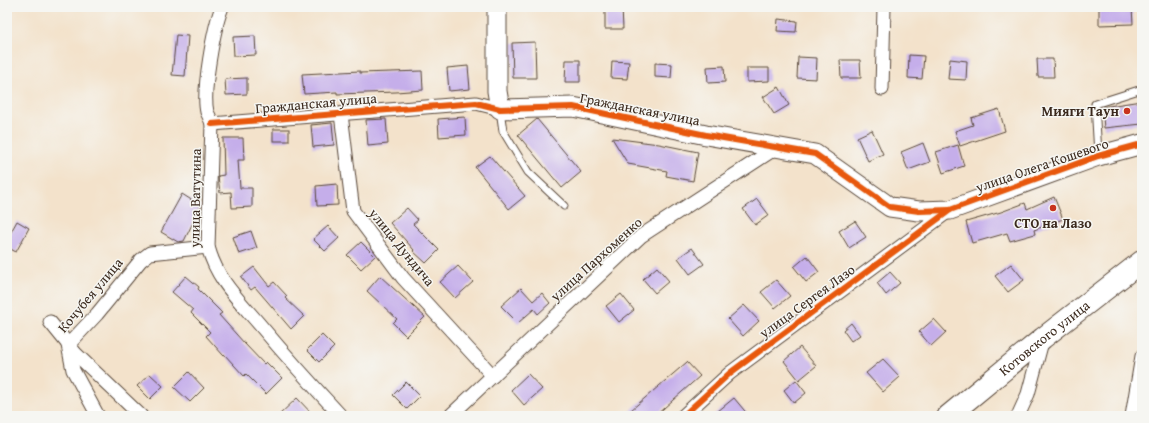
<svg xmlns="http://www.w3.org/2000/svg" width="1149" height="423" viewBox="0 0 1149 423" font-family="'Gentium Book Plus',serif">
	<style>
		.building { fill: #c5aeea }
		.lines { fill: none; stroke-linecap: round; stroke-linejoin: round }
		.lane-casing { stroke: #574638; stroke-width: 9 }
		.street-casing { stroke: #574638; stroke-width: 15 }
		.secondary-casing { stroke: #574638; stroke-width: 21 }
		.primary-casing { stroke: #574638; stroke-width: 23 }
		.lane { stroke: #fff; stroke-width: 7 }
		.street { stroke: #fff; stroke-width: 13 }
		.secondary { stroke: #fff; stroke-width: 19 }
		.primary { stroke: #fff; stroke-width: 21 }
		.cycleway-casing { stroke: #f6f6f2; stroke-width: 8 }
		.cycleway { stroke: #e8590c; stroke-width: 6 }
		.poi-dot { fill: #c8321e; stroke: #f6f6f2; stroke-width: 1.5 }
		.labels { text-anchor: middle; stroke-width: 3; stroke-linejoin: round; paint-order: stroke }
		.street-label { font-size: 14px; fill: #3b2a1e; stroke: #f6f6f2 }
		.poi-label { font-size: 14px; font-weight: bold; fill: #3b2a1e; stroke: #f6f6f2; text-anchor: end }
	</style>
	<rect width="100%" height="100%" fill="#f6f6f2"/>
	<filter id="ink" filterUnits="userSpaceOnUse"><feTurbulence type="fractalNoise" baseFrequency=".025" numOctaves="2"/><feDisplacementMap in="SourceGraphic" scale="8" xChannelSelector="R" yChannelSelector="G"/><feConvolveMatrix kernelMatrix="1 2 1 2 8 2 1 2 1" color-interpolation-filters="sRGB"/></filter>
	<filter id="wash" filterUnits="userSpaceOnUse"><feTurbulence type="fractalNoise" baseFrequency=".012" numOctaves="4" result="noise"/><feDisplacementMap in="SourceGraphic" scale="16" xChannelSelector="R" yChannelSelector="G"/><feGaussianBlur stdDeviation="0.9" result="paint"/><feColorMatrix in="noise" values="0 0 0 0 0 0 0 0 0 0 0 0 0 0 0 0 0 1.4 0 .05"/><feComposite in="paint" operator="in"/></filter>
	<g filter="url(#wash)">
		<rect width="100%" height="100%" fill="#f3e2cb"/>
		<g id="blocks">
			<g class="building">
				<polygon points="605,7 622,7 623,29 605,29"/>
				<polygon points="1099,7 1132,7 1133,24 1099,25"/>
				<polygon points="778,19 797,21 796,32 777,31"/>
				<polygon points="176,35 188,36 185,76 172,75"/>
				<polygon points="255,36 256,55 234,56 233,37"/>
				<polygon points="535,42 536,78 513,78 512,43"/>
				<polygon points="909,55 924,56 922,79 908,78"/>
				<polygon points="798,57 817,58 816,79 797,78"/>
				<polygon points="950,59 967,61 966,80 948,79"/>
				<polygon points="1037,59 1053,59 1054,77 1038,77"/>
				<polygon points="566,60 580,60 580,82 565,82"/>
				<polygon points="840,60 860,60 861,78 841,78"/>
				<polygon points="612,61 629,62 627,79 611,78"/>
				<polygon points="655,63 672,64 671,78 655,77"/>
				<polygon points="468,66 470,89 449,91 447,68"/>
				<polygon points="724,66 725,82 708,83 707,67"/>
				<polygon points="747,68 769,68 769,81 747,82"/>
				<polygon points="360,71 360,73 422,71 423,90 396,92 337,94 337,92 304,94 302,74"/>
				<polygon points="247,78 247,94 226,95 225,79"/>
				<polygon points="779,87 789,105 774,114 763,97"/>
				<polygon points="1141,101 1142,124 1104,128 1102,107"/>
				<polygon points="999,109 1005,131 960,146 955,131 973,125 971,118"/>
				<polygon points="465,117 466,135 439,137 438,119"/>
				<polygon points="386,119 388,144 368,146 366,120"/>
				<polygon points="537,119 581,172 562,188 518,135"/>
				<polygon points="332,123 334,145 313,147 311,125"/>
				<rect x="273" y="129" width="16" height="12"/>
				<polygon points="872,130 883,154 868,161 857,137"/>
				<polygon points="223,138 243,138 244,160 238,160 240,188 252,188 252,207 232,208 231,192 220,193 218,176 224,175"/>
				<polygon points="612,138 659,144 698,152 693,181 666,176 667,171 628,164"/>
				<polygon points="923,143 930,162 908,170 901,152"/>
				<polygon points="958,145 964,166 943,173 936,152"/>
				<polygon points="490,156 525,196 509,209 475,167"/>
				<polygon points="337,184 338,205 317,206 316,186"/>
				<polygon points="182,194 201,206 184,241 178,242 161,232"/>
				<polygon points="1054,197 1063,219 1034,230 1035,234 1010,241 1007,233 972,243 966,222 1001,212 1025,203 1027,209"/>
				<polygon points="757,199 769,215 755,225 743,209"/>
				<polygon points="407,208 418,220 413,224 439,250 426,263 413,251 414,250 390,223"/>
				<polygon points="17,221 29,228 16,252 7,247 7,239"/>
				<polygon points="855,221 866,237 849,248 839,231"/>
				<polygon points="328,226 339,238 325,251 313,239"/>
				<polygon points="251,231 257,248 239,254 233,237"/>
				<polygon points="361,242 375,256 361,269 347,255"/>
				<polygon points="692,248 704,264 690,274 678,258"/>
				<polygon points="807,256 819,272 806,282 794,267"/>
				<polygon points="1011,264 1024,280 1008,292 995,276"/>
				<polygon points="458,266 473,282 455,298 440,282"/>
				<polygon points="254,267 269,286 274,282 287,296 285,298 304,316 291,329 255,287 251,290 241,277"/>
				<polygon points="657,267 669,281 655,293 643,279"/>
				<polygon points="890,272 900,283 886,295 877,283"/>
				<polygon points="186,276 199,287 198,289 222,313 219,315 245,344 264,364 266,362 282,378 266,394 246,374 244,376 224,354 223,355 206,336 210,332 191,313 193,310 172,292"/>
				<polygon points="380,276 425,317 406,336 393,323 397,319 367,291"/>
				<polygon points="776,280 790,296 775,308 761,292"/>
				<polygon points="521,288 533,301 542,293 550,303 538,314 534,309 518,323 501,306"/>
				<polygon points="621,294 634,310 619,322 606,306"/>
				<polygon points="744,305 759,321 743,336 728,319"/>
				<polygon points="934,319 946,332 931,346 919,332"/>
				<polygon points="851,323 860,335 851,341 843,330"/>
				<polygon points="322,335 334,347 319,362 307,350"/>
				<polygon points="800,347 816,366 799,380 784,361"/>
				<polygon points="883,359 900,377 883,392 866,373"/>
				<polygon points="687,362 700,376 655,416 624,416"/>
				<polygon points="189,372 204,388 190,402 174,387"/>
				<polygon points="150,374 163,386 150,399 137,386"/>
				<polygon points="528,374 542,389 524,405 511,390"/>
				<polygon points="796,380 806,393 794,403 784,390"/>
				<polygon points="406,382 420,396 407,409 393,395"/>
				<polygon points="297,398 314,416 278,416"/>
				<polygon points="734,398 749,416 712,416"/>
			</g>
		</g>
	</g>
	<g filter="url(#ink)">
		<use href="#blocks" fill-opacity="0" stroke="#574638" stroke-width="1"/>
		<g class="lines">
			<g class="lane-casing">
				<g id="lane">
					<polyline points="500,110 503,131 528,172 564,206"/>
					<polyline points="1098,154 1095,104 1142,89"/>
				</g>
			</g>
			<g class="street-casing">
				<g id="street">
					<path d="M222,7C214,27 202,91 207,112C209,116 211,120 212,124L208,247C217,280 238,299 260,325C286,356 313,386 341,416"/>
					<polyline points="882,89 884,7"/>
					<polyline points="341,114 353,211 403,278 493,376"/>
					<polyline points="212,124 476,103 500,109"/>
					<polyline points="50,322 76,354 141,416"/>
					<polyline points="98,416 73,370 68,345 97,314 141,260 150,253 208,247"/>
					<polyline points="450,416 641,236 779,146"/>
					<polyline points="683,416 730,373 950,210"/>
					<polyline points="1018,416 1028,394 1043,338"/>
					<polyline points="1132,416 1142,356"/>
				</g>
			</g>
			<g class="secondary-casing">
				<polyline id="secondary" points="497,7 497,91 500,109 573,107 706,135 815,154 890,207 919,211 950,210 1098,156 1142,144"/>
			</g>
			<g class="primary-casing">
				<g id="primary">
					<path id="s1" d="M948,416L1043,338L1142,261"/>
				</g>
			</g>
			<use href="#lane" class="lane"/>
			<use href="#street" class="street"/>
			<use href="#secondary" class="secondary"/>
			<use href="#primary" class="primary"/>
			<g class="cycleway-casing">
				<g id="cycleway">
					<polyline points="212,124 476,103 500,109 573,107 706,135 815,154 890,207 919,211 950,210"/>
					<polyline points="683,416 730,373 950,210 1098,156 1142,144"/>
				</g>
			</g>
			<use href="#cycleway" class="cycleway"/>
		</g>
	</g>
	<g class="poi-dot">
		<circle cx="1127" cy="111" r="4"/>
		<circle cx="1053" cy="208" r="4"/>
	</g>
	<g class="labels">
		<g class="street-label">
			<text transform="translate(316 103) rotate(-5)" y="5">Гражданская улица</text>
			<text transform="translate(640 109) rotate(11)" y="5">Гражданская улица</text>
			<text transform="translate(1042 165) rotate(-19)" y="5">улица Олега Кошевого</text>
			<text transform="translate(195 198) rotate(-89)" y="5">улица Ватутина</text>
			<text transform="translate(402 247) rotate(51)" y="5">улица Дундича</text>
			<text transform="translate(596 259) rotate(-42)" y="5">улица Пархоменко</text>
			<text transform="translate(90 295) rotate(-50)" y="5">Кочубея улица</text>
			<text transform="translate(807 301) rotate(-36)" y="5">улица Сергея Лазо</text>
			<text dy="5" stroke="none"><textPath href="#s1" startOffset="124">Котовского улица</textPath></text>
		</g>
		<g class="poi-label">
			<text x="1119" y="116">Мияги Таун</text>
			<text x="1053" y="228" text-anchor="middle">СТО на Лазо</text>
		</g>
	</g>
	<rect width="1149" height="423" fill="none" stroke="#f6f6f2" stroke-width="24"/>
</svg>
